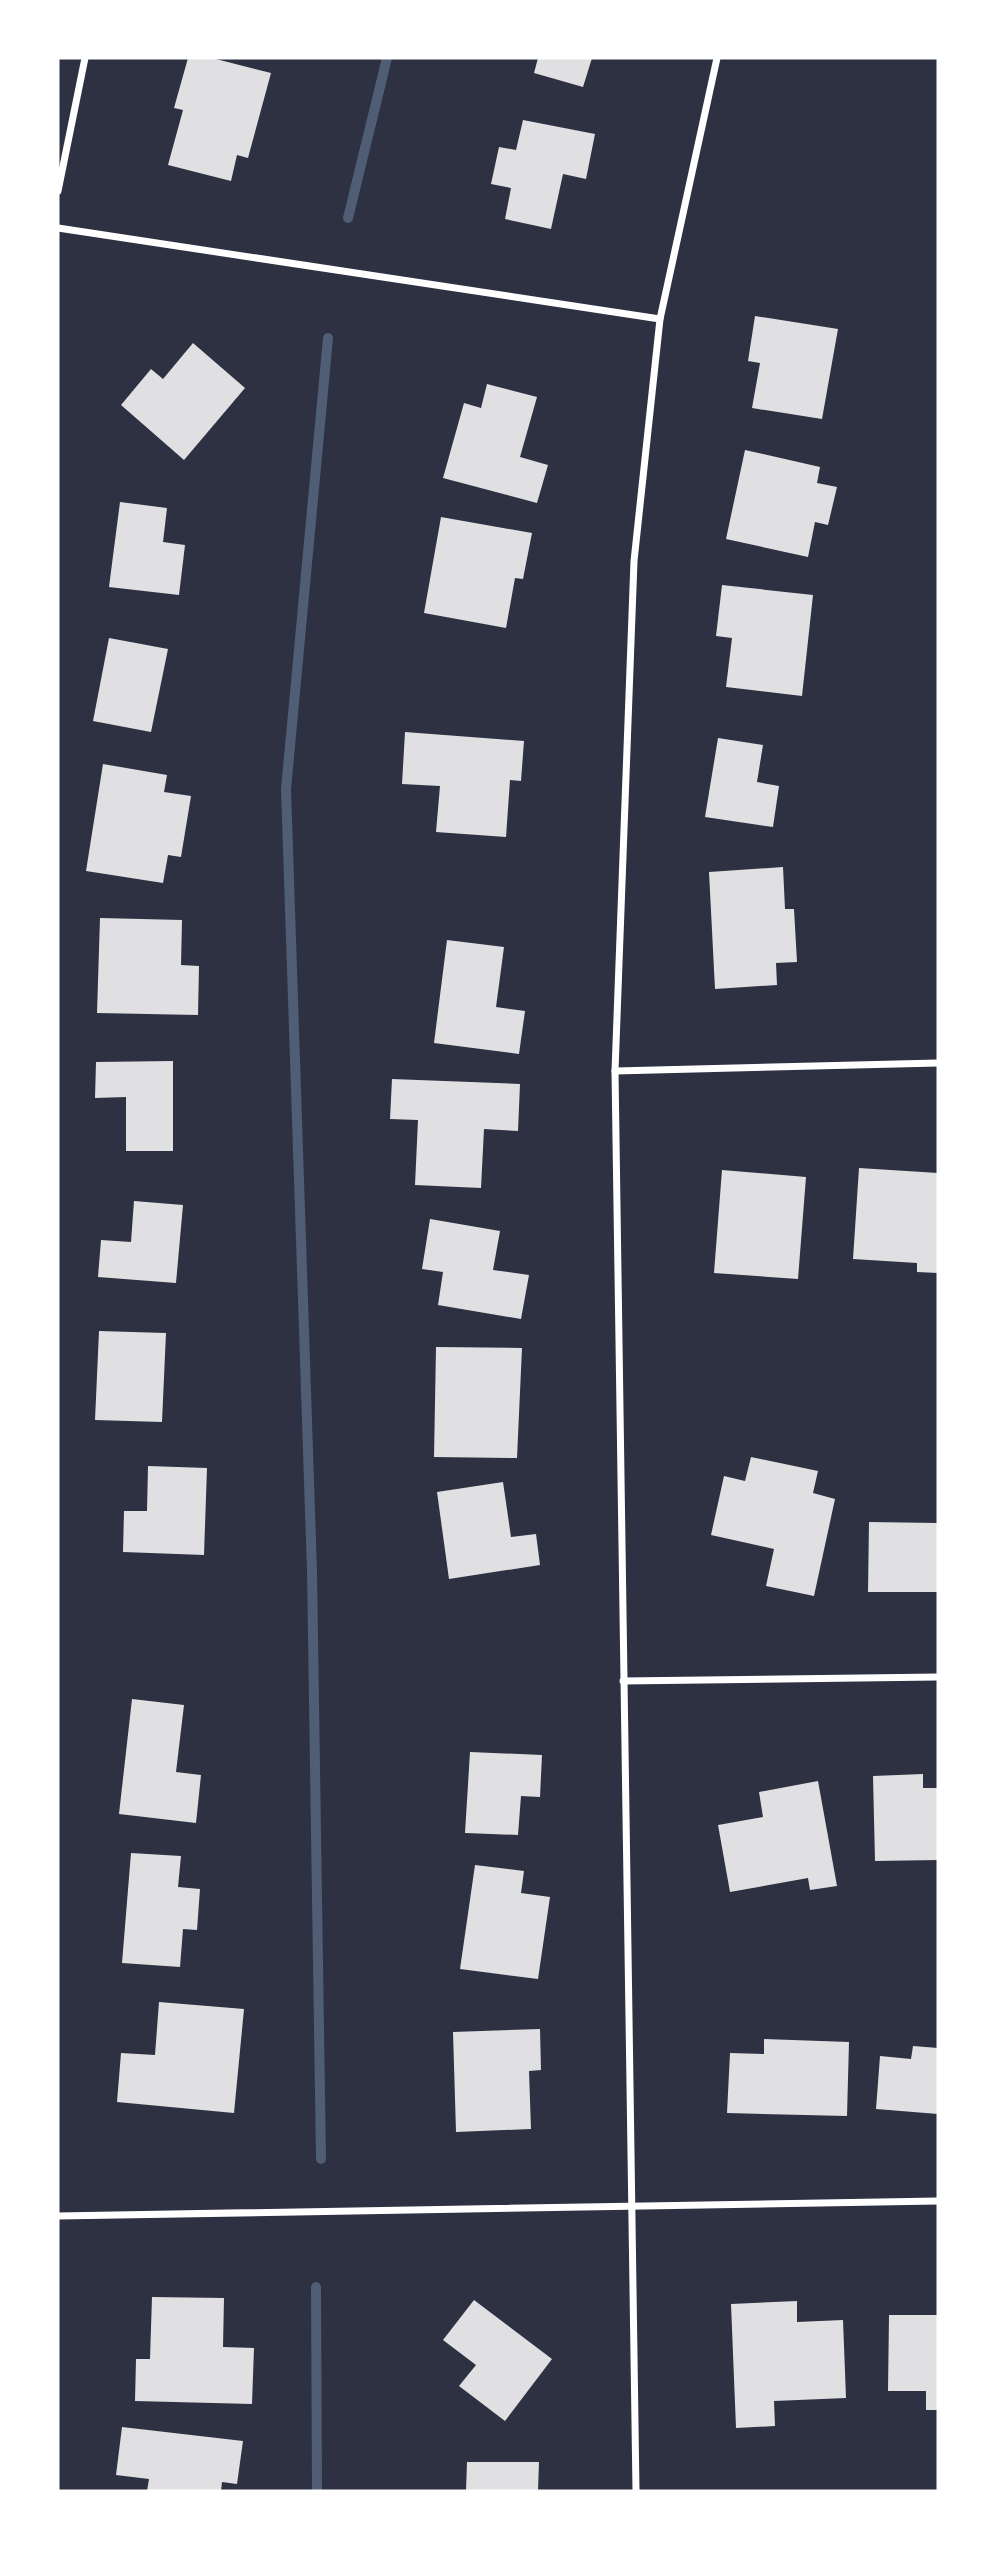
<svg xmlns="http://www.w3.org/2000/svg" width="996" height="2549" viewBox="0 0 996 2549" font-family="'IBM Plex Sans',sans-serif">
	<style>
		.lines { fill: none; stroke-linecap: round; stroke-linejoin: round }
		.stream { stroke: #4f5d75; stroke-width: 10 }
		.building { fill: #e0e0e3 }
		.minor { stroke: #fff; stroke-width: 7 }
	</style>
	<rect width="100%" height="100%" fill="#2d3142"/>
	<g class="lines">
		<g class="stream">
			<polyline points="348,218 387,58"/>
			<polyline points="321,2159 312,1571 286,789 328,338"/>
			<polyline points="316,2287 317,2491"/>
		</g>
	</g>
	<g class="building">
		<polygon points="188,58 212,58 271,73 248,158 237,155 231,181 168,165 183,110 174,108"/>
		<polygon points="538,58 592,58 583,87 534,73"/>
		<polygon points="523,120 595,134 586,179 563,174 551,229 505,219 511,188 491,184 499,147 516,150"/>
		<polygon points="755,316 838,329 822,419 752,408 760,363 748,361"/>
		<polygon points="193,343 245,388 184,460 121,405 151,369 163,379"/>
		<polygon points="487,384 537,397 520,457 548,465 537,503 443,478 464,403 481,408"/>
		<polygon points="745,450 820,467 817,483 837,487 828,525 815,522 808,557 726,539"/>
		<polygon points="120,502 167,508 163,542 185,545 179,595 109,587"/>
		<polygon points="441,517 532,533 523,579 515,578 506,628 424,613"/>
		<polygon points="722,585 813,595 802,696 726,687 732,638 716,636"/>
		<polygon points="109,638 168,649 151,732 93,721"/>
		<polygon points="405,732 524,741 521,781 510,780 506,837 436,832 440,786 402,784"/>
		<polygon points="718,738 763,745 757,782 779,786 773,827 705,817"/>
		<polygon points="103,764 167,775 164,792 191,796 181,857 168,855 163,883 86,871"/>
		<polygon points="783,867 785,909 794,909 797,962 776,963 777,985 715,989 709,872"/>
		<polygon points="100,918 182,920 181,965 199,966 198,1015 97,1013"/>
		<polygon points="447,940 504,947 496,1007 525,1011 519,1054 434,1043"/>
		<polygon points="173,1061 173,1151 126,1151 126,1097 95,1098 96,1062"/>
		<polygon points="392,1079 520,1084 518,1131 484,1129 481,1188 415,1185 418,1120 390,1119"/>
		<polygon points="859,1168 938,1173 938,1273 917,1272 917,1263 853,1259"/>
		<polygon points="722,1170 806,1177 798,1279 714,1273"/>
		<polygon points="134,1201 183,1205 176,1283 98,1277 101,1240 131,1242"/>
		<polygon points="430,1219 500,1231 493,1270 529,1275 521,1319 438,1305 443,1272 422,1269"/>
		<polygon points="99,1331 166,1333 162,1422 95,1420"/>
		<polygon points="436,1347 522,1348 517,1458 434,1457"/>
		<polygon points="751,1457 818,1471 813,1493 835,1499 814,1596 766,1586 774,1549 711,1535 724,1476 745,1481"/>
		<polygon points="148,1466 207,1468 204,1555 123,1552 124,1511 147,1511"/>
		<polygon points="503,1482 511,1537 536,1534 540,1565 449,1579 437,1492"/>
		<polygon points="869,1522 938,1523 938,1592 868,1592"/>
		<polygon points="132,1699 184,1705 176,1772 201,1775 196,1823 119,1814"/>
		<polygon points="470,1752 542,1755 540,1797 521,1796 518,1835 465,1833"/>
		<polygon points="923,1774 923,1788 938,1788 938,1860 875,1861 873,1776"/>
		<polygon points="818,1781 837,1886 810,1890 808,1878 730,1892 718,1825 763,1817 759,1792"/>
		<polygon points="131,1853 181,1856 178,1887 200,1889 197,1930 183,1929 180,1967 122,1963"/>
		<polygon points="475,1865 524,1871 521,1893 550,1897 538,1979 460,1969"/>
		<polygon points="159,2002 244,2009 234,2113 117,2102 121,2053 155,2055"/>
		<polygon points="540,2029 541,2070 529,2071 531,2129 456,2132 453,2032"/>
		<polygon points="764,2039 849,2042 847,2116 727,2113 730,2053 764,2054"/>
		<polygon points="913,2046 938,2048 938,2114 876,2109 880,2056 911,2059"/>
		<polygon points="152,2297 224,2298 223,2347 254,2348 252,2404 135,2401 136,2359 150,2359"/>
		<polygon points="474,2300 552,2359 505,2421 459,2386 476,2365 443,2340"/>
		<polygon points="797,2301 797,2322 843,2320 846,2398 774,2401 775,2426 736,2428 731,2304"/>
		<polygon points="889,2315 938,2315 938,2410 926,2410 926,2391 888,2391"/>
		<polygon points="122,2427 243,2441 237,2484 222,2482 221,2491 147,2491 149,2479 116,2475"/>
		<polygon points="467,2462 539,2462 538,2491 466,2491"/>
	</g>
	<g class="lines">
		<g class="minor">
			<polyline points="58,191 85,58"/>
			<polyline points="58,228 660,319"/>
			<polyline points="615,1071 938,1063"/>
			<polyline points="623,1681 938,1677"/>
			<polyline points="58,2216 938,2201"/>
			<polyline points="636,2491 615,1071 634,561 660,319 717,58"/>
		</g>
	</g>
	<rect width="996" height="2549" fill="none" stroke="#ffffff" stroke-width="119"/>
</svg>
